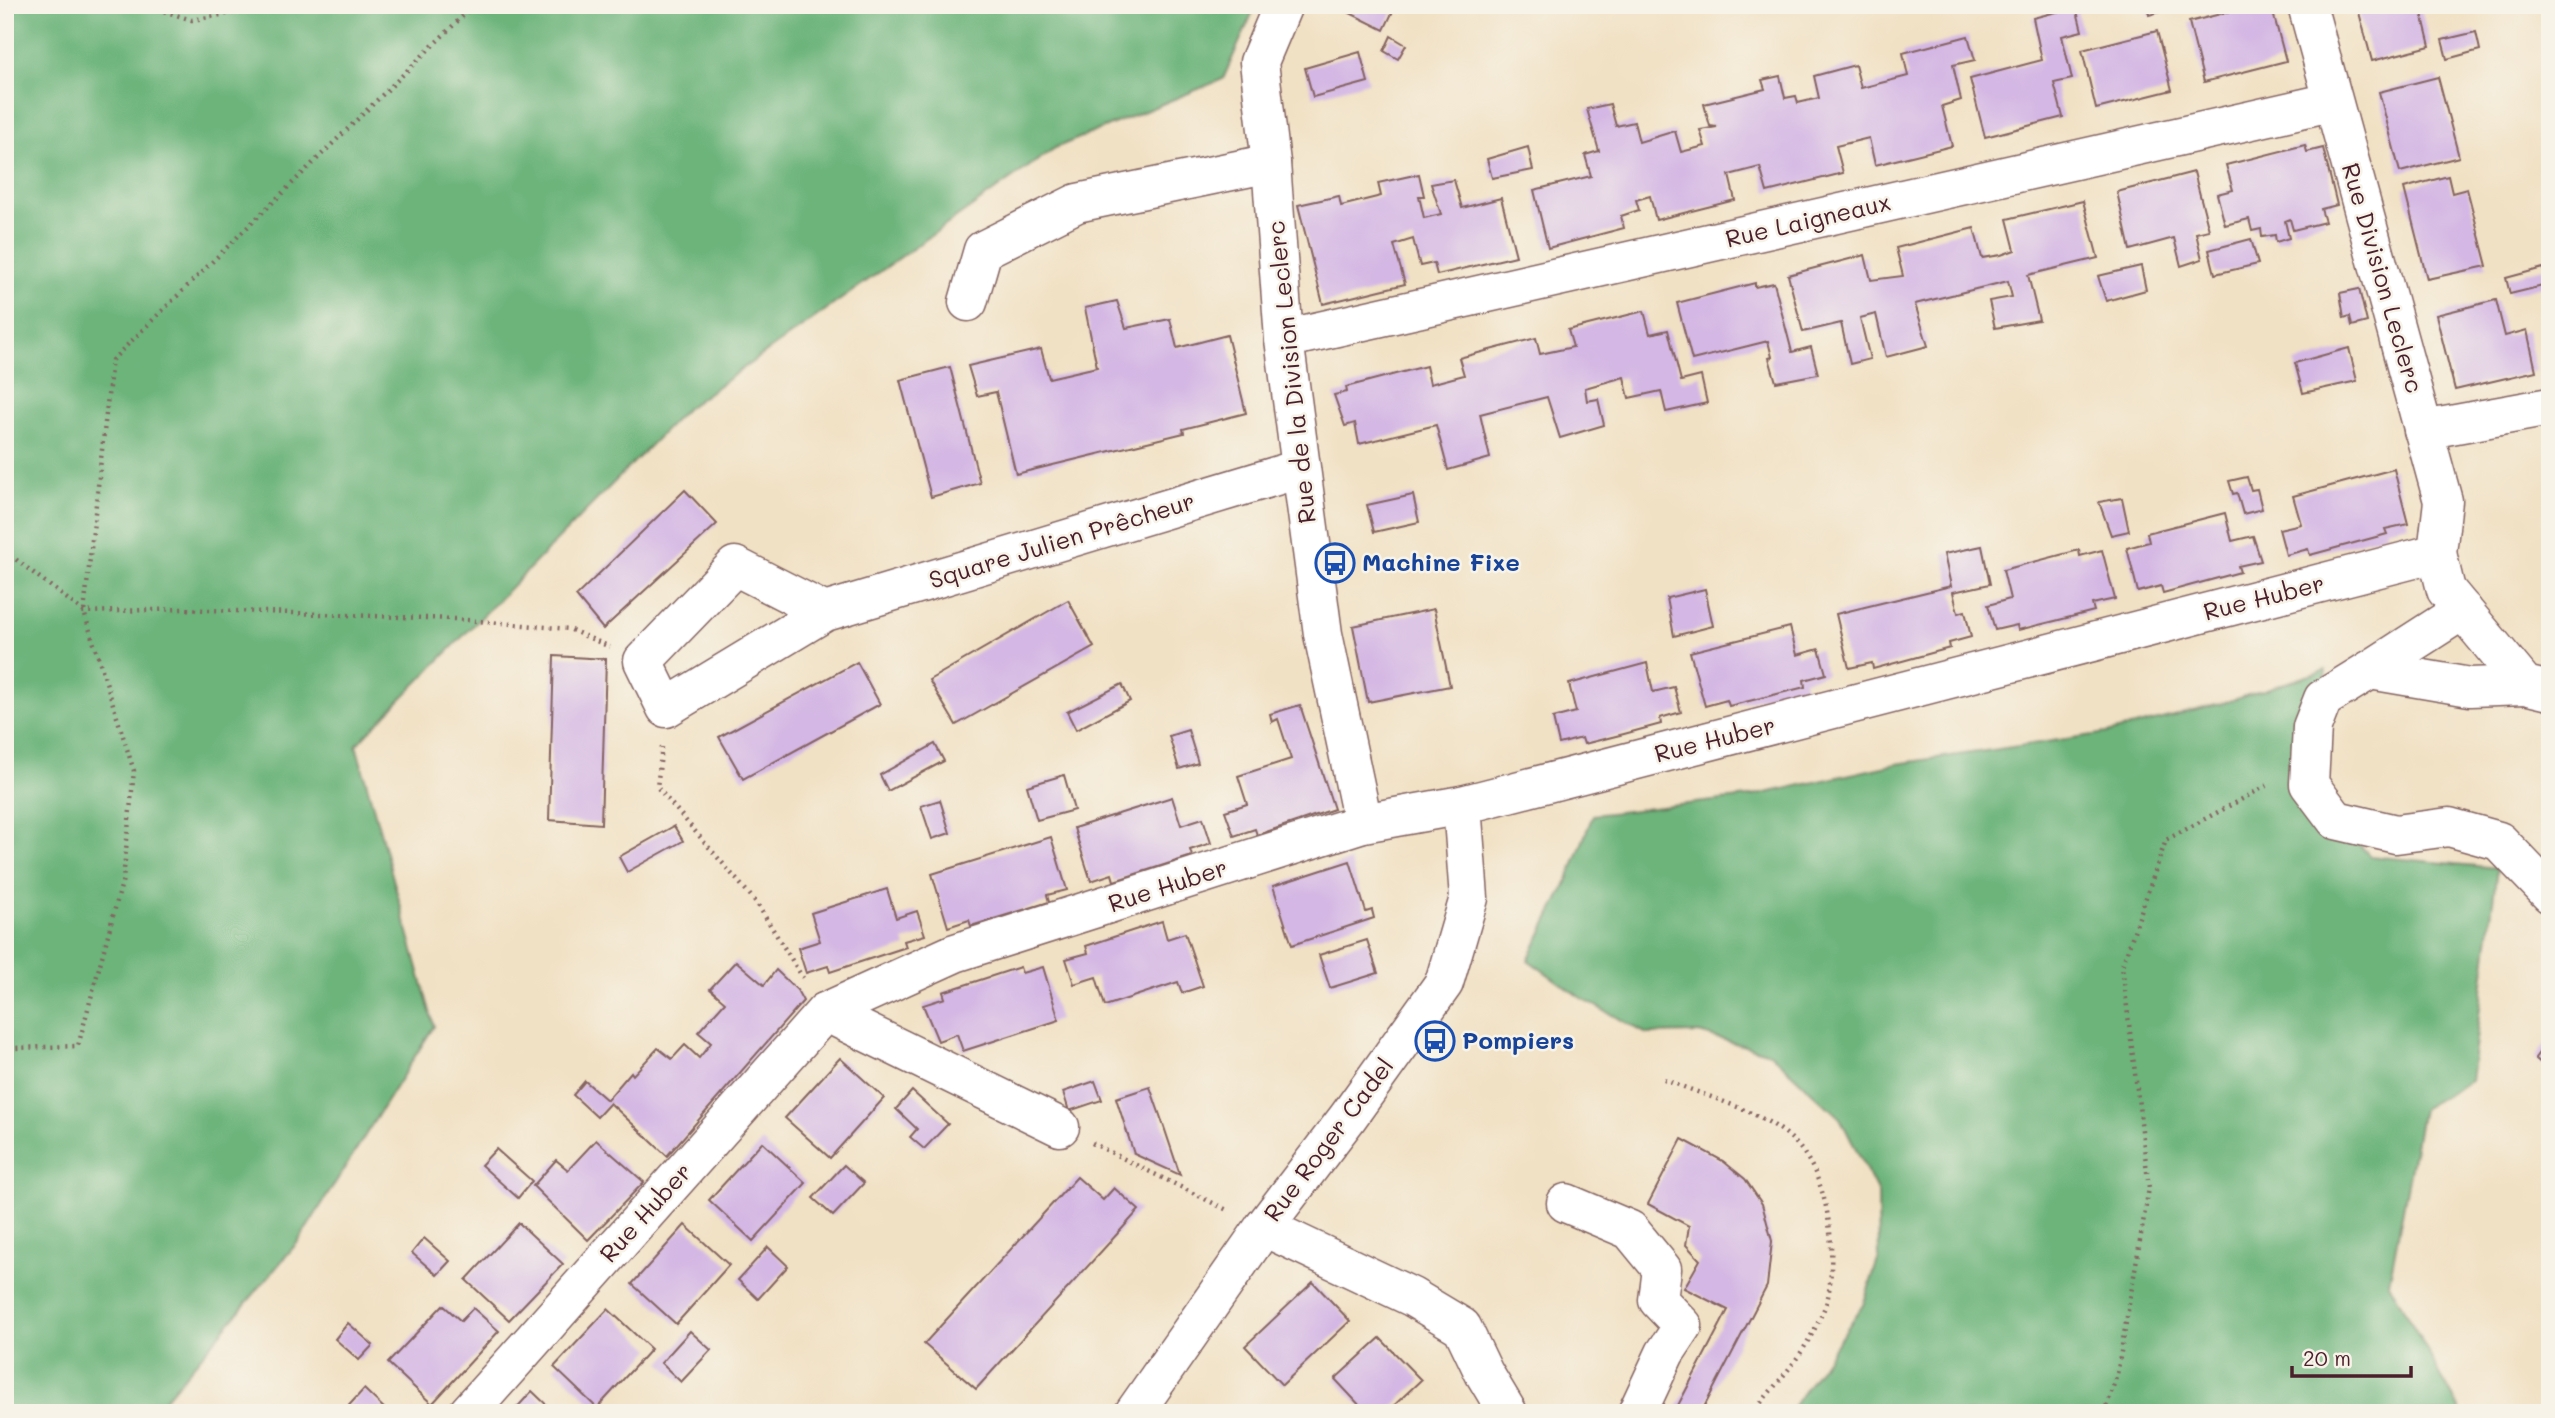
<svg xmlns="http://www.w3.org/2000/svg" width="2555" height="1418" viewBox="0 0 2555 1418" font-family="Mali,sans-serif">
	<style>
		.forest { fill: #6cb47a; stroke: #5b6a52; stroke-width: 2 }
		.building { fill: #d4b7e4 }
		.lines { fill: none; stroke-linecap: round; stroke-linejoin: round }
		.minor-casing { stroke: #846361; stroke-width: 41 }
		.path { stroke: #846361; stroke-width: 4.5; stroke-dasharray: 2 5; stroke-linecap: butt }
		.minor { stroke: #fff; stroke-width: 38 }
		.labels { text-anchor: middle; stroke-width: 5; stroke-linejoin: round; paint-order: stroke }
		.street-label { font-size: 24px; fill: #4a1f2b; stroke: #f7f3e8 }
		.transit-label { font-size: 24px; font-weight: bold; fill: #164399; stroke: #f7f3e8; text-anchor: start }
	</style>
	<rect width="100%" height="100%" fill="#f7f3e8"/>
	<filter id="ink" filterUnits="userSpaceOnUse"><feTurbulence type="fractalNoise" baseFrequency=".0143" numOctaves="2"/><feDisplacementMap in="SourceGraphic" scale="14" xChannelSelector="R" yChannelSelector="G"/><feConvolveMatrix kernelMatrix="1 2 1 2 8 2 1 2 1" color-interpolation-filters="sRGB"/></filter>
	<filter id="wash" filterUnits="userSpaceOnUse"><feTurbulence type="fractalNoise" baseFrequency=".00686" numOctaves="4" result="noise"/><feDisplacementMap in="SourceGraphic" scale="28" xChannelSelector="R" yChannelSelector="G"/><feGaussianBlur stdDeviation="1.57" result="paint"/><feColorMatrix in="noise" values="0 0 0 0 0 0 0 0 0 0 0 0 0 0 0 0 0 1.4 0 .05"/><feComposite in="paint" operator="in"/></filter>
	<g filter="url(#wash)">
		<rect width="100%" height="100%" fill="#f1e1c4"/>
		<g class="forest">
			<polygon points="5,5 1256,5 1223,79 1055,148 687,408 356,745 434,1026 298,1242 153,1413 5,1413"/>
			<polygon points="2326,670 2312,795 2370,856 2497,868 2471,1081 2422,1109 2389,1283 2462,1413 1789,1413 1863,1305 1879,1257 1878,1193 1840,1118 1770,1053 1699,1033 1647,1034 1581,998 1528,960 1567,882 1593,815 1748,797 1896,764 2107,733 2220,704"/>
		</g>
		<g id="blocks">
			<g class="building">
				<polygon points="1334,5 1396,5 1384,30"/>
				<polygon points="2147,5 2181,5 2181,6 2149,15"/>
				<polygon points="2256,5 2271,5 2286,61 2204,82 2189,22"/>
				<polygon points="2357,5 2420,5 2430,46 2372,61"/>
				<polygon points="2076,7 2082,31 2062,36 2072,79 2054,83 2063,117 1985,137 1970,79 2042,60 2033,18"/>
				<polygon points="2157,31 2172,90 2096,109 2082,50"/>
				<polygon points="2476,32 2480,50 2447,59 2442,40"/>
				<polygon points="1391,36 1406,45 1398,59 1384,51"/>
				<polygon points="1968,36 1975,60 1953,65 1961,100 1942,106 1952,146 1875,165 1869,138 1836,146 1843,173 1767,192 1760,167 1729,175 1735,200 1656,220 1650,196 1636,200 1639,210 1621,216 1624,228 1548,248 1534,190 1591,176 1585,155 1599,151 1587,109 1610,104 1616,126 1634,122 1639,142 1675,131 1681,152 1705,146 1700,130 1717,127 1710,126 1704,104 1765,89 1762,80 1780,76 1785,98 1796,96 1798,103 1819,98 1814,76 1855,65 1861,88 1908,76 1903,53"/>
				<polygon points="1360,52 1368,82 1313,97 1305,68"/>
				<polygon points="2438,77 2459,157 2400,172 2379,92"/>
				<polygon points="2305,145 2307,152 2323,148 2337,205 2321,209 2325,222 2293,230 2290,219 2285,221 2289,238 2276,242 2275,235 2262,237 2261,229 2252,231 2249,219 2225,225 2217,194 2233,190 2226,165"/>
				<polygon points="1528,147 1533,170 1492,178 1487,159"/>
				<polygon points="2194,172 2209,230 2196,233 2202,259 2181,266 2174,238 2130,250 2117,192"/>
				<polygon points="1419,174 1424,196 1419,196 1424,218 1441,214 1431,184 1454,180 1462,208 1501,198 1516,256 1437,275 1434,263 1420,266 1413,239 1394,245 1405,284 1323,304 1298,205 1339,196 1341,206 1381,196 1378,183"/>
				<polygon points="2448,176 2452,193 2467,189 2487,266 2427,279 2404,188"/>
				<polygon points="2083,201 2098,258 2028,275 2039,320 1995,328 1989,301 2012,297 2008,281 1915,304 1928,346 1886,357 1876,314 1860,318 1870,359 1850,364 1841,323 1803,332 1788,275 1865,255 1871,280 1903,276 1896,248 1974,228 1982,258 2001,255 2015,250 2007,219"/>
				<polygon points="2251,239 2258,264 2215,274 2209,250"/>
				<polygon points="2141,266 2146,290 2106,301 2098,276"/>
				<polygon points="2543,268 2547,285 2510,294 2506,278"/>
				<polygon points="1755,283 1755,287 1774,283 1792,352 1811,347 1818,374 1776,382 1769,358 1772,357 1768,341 1692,360 1677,303"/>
				<polygon points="2359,289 2367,322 2352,326 2350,316 2344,318 2340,293"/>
				<polygon points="2496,300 2505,336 2527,330 2536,371 2455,390 2436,315"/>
				<polygon points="1117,301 1126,328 1170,319 1177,348 1227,335 1246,413 1183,429 1184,433 1016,474 996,392 977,396 968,366 1041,349 1049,378 1097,367 1085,308"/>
				<polygon points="1644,311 1650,334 1668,330 1681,381 1701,376 1707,403 1666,412 1661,391 1629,398 1624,377 1585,388 1587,401 1598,399 1604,425 1560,438 1547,397 1480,414 1490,458 1448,470 1436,425 1359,444 1355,423 1345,426 1334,395 1347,392 1346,387 1426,366 1430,384 1464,375 1459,358 1536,338 1540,354 1573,347 1568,330"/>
				<polygon points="2349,348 2357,381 2303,393 2295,363"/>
				<polygon points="950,367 980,483 931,497 900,380"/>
				<polygon points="2394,469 2408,524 2385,529 2387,534 2310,555 2308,549 2286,555 2279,529 2301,524 2293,496"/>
				<polygon points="2247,477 2251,490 2257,489 2262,509 2243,514 2237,493 2233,494 2229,481"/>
				<polygon points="685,490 717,524 603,629 576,596"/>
				<polygon points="1413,495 1419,522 1374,532 1367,505"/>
				<polygon points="2122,498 2129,531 2111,535 2099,502"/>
				<polygon points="2225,513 2232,541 2253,536 2261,561 2238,566 2240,572 2163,593 2161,586 2138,592 2127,548 2149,542 2147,533"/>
				<polygon points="1982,546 1990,584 1953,592 1958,613 1965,611 1971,637 1949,643 1950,648 1873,669 1872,663 1849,668 1836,614 1951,586 1944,554"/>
				<polygon points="2079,550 2080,556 2102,550 2115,599 2092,604 2094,611 2055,621 2018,630 2017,625 1995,630 1988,605 2010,599 2003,570"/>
				<polygon points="1705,589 1713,626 1674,636 1667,598"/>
				<polygon points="1068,600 1094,647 956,725 929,680"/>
				<polygon points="1434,609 1450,686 1368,702 1353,626"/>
				<polygon points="1790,627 1797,655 1819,649 1826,674 1804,680 1805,687 1729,706 1727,700 1705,706 1690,652"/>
				<polygon points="554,656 606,659 601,824 549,820"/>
				<polygon points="857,662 880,704 743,779 719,737"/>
				<polygon points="1647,663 1653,692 1674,687 1681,712 1660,718 1661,724 1624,734 1584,744 1582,738 1559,744 1553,718 1576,712 1569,684"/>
				<polygon points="1122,684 1130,701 1076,730 1067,712"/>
				<polygon points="1300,705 1334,809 1257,835 1255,829 1234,836 1225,811 1247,804 1238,776 1291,759 1278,719 1272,722 1270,714"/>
				<polygon points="1188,730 1198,763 1179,769 1169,736"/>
				<polygon points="935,744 944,761 888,791 880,775"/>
				<polygon points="1064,775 1074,810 1037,820 1027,786"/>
				<polygon points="1172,797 1181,825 1203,818 1211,843 1190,850 1192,856 1114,881 1112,874 1091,881 1074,828"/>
				<polygon points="940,800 950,833 932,839 921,806"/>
				<polygon points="674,826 683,841 627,872 619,857"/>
				<polygon points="1051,837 1067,890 1047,895 1049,902 971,926 969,920 948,927 932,874"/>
				<polygon points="1350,861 1366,912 1372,910 1374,918 1292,945 1273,886"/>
				<polygon points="887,889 896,918 917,911 925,935 904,941 906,947 830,972 828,966 806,973 798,948 820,941 811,913"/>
				<polygon points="1162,921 1167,939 1185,933 1203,986 1182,993 1178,982 1105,1006 1096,977 1074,984 1066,959 1088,953 1086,946"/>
				<polygon points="1367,940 1378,973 1330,988 1319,955"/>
				<polygon points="736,961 764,985 776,970 797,990 803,1001 667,1156 610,1103 597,1117 573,1095 585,1081 607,1100 631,1072 633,1075 658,1048 672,1059 685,1045 699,1058 711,1043 698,1032 725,1002 710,989"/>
				<polygon points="1020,967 1022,973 1043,967 1059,1020 963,1051 957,1034 938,1041 923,1005 945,998 943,992"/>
				<polygon points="2550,1038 2550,1071 2535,1058"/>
				<polygon points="840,1058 884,1098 830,1158 785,1118"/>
				<polygon points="1095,1081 1102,1100 1069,1111 1063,1092"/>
				<polygon points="1150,1087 1163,1124 1180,1175 1134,1154 1116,1098"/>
				<polygon points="912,1091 948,1124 924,1149 910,1137 917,1129 896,1109"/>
				<polygon points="1682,1139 1723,1161 1745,1179 1762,1204 1772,1241 1767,1286 1701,1413 1674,1413 1728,1310 1684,1288 1700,1260 1686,1245 1689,1226 1648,1204"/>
				<polygon points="596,1140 644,1182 588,1240 533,1186 556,1160 568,1170"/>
				<polygon points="762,1142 806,1183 753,1241 709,1200"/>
				<polygon points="496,1149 532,1181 518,1198 481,1165"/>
				<polygon points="844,1165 864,1183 833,1216 813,1198"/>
				<polygon points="1077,1177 1103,1200 1114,1188 1139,1210 976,1389 924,1344"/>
				<polygon points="519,1223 563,1264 509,1320 466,1280"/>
				<polygon points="685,1225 729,1265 676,1324 632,1284"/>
				<polygon points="424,1238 450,1261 437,1275 412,1253"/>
				<polygon points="768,1247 788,1266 758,1299 738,1280"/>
				<polygon points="1313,1282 1350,1321 1282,1385 1245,1346"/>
				<polygon points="443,1305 461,1321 473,1308 499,1331 432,1404 388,1363"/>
				<polygon points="608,1309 651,1349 597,1408 554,1367"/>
				<polygon points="348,1323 373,1345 359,1360 335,1339"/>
				<polygon points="690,1331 711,1350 681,1382 661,1363"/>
				<polygon points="1380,1338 1421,1380 1386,1413 1361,1413 1364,1410 1335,1379"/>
				<polygon points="364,1389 389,1413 342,1413"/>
				<polygon points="532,1391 555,1413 512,1413"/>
			</g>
		</g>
	</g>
	<g filter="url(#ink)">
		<use href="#blocks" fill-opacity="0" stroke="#846361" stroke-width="2"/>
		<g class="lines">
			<g class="minor-casing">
				<g id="minor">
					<polyline points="1283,5 1259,62 1271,163 1284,339 1323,634 1363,823"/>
					<polyline points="2307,5 2443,501 2437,553"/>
					<polyline points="968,302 983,250 1077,203 1271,163"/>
					<polyline points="1284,339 2331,102"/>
					<polyline points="2423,430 2550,407"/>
					<polyline points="825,612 735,566 643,661 666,708 825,612 1299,469"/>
					<polyline points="2370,670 2463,610"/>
					<polyline points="2525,685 2470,687 2370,670 2323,699 2312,727 2309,784 2336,820 2396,834 2449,827 2499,841 2550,894"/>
					<polyline points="825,1012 1060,1127"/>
					<polyline points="1566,1203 1630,1230 1662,1269 1658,1300 1683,1326 1665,1353 1637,1413"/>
					<polyline points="1264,1227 1412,1297 1462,1327 1484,1373 1508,1413"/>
					<polyline points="468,1413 825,1012 955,953 1363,823 1462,805 2437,553 2446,590 2525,685 2550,691"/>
					<polyline points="1134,1413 1264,1227 1348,1117 1444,983 1469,898 1462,805"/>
				</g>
			</g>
			<g class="path">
				<polyline points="144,5 192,20 278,5"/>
				<polyline points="5,551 84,612 183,609 455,619 569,629 610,647"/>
				<polyline points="662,747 657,787 756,902 803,978"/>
				<polyline points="5,1055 13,1048 78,1046 123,879 134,771 84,612 112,360 474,5"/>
				<path d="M1664,1079C1703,1096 1751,1107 1785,1133C1829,1167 1837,1246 1828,1297C1825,1310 1815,1329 1808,1341C1794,1366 1771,1389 1753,1413"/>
				<polyline points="1092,1143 1229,1211"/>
				<polyline points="2104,1413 2117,1375 2149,1188 2122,966 2166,840 2270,784"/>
			</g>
			<use href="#minor" class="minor"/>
		</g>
	</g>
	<defs>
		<g id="bus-ring" transform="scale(2.0125)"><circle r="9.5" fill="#f7f3e8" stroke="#1a4fb4" stroke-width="1.5"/><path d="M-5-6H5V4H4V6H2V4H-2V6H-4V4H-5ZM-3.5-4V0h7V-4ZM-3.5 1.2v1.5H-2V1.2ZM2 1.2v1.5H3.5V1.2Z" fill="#1a4fb4"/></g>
	</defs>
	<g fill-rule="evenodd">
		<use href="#bus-ring" x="1335" y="563"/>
		<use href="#bus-ring" x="1435" y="1041"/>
	</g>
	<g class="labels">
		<g class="street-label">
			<text transform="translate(1808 221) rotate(-13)" y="8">Rue Laigneaux</text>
			<text transform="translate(2382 278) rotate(74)" y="8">Rue Division Leclerc</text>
			<text transform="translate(1292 372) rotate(-96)" y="8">Rue de la Division Leclerc</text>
			<text transform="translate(1062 541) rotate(-17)" y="8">Square Julien Prêcheur</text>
			<text transform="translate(2264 598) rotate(-14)" y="8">Rue Huber</text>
			<text transform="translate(1715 740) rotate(-14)" y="8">Rue Huber</text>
			<text transform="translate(1168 886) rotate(-18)" y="8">Rue Huber</text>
			<text transform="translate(1329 1140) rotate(-53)" y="8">Rue Roger Cadel</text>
			<text transform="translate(646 1213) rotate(-48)" y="8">Rue Huber</text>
		</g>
		<g class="transit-label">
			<text x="1362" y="571">Machine Fixe</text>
			<text x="1462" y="1049">Pompiers</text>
		</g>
	</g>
	<rect width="2555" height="1418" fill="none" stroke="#f7f3e8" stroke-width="28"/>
	<path d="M2292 1366v10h119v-10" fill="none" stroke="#4a1f2b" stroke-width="3.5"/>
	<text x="2303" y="1366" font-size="21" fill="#4a1f2b" stroke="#f7f3e8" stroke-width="5" paint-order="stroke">20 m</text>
</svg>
